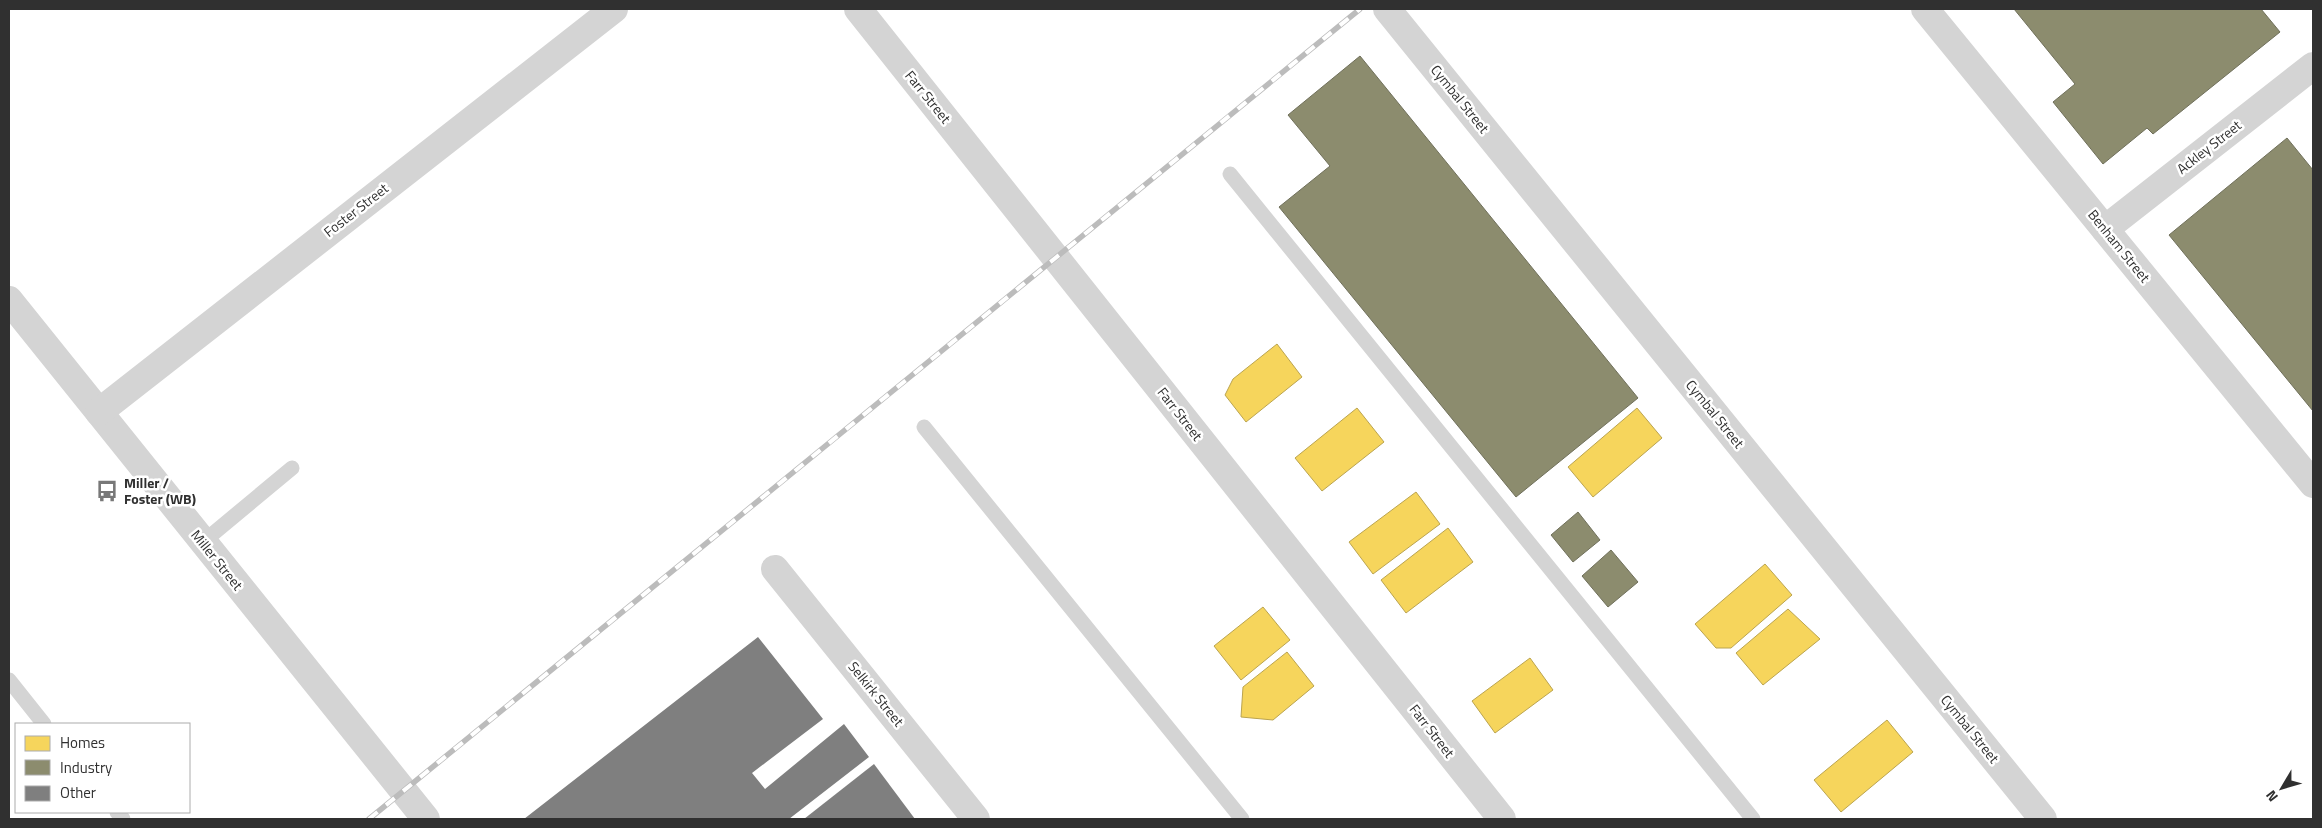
<svg xmlns="http://www.w3.org/2000/svg" width="2322" height="828" viewBox="0 0 2322 828" font-family="'Titillium Web',sans-serif">
	<style>
		.homes { fill: #f6d55c; stroke: #bba44f }
		.industry { fill: #8c8c6e; stroke: #70705b }
		.building { fill: #7f7f7f }
		.lines { fill: none; stroke-linecap: round; stroke-linejoin: round }
		.lane { stroke: #d4d4d4; stroke-width: 15 }
		.street { stroke: #d4d4d4; stroke-width: 28 }
		.rail-casing { stroke: #bcbcbc; stroke-width: 5.5 }
		.rail { stroke: #fff; stroke-width: 4; stroke-dasharray: 11; stroke-linecap: butt }
		.labels { text-anchor: middle; stroke-width: 5; stroke-linejoin: round; paint-order: stroke }
		.street-label { font-size: 14px; fill: #303030; stroke: #fff }
		.poi-label { font-size: 14px; font-weight: bold; fill: #303030; stroke: #fff; text-anchor: start }
	</style>
	<rect width="100%" height="100%" fill="#fff"/>
	<g class="homes">
		<polygon points="1277,344 1302,377 1246,422 1225,395 1233,379"/>
		<polygon points="1357,408 1384,442 1322,491 1295,458"/>
		<polygon points="1637,408 1662,438 1593,497 1568,467"/>
		<polygon points="1416,492 1440,524 1373,574 1349,542"/>
		<polygon points="1448,528 1473,562 1406,613 1381,580"/>
		<polygon points="1765,564 1792,595 1731,648 1716,648 1695,624"/>
		<polygon points="1263,607 1290,640 1241,680 1214,646"/>
		<polygon points="1788,609 1820,639 1763,685 1736,653"/>
		<polygon points="1287,652 1314,686 1273,720 1241,717 1243,687"/>
		<polygon points="1530,658 1553,690 1495,733 1472,701"/>
		<polygon points="1887,720 1913,752 1841,812 1814,780"/>
	</g>
	<g class="industry">
		<polygon points="2014,9 2261,9 2280,32 2153,134 2147,128 2103,164 2053,102 2075,84"/>
		<polygon points="1360,56 1638,398 1516,497 1279,207 1330,166 1288,115"/>
		<polygon points="2287,138 2313,170 2313,411 2169,235"/>
		<polygon points="1578,512 1600,540 1573,562 1551,535"/>
		<polygon points="1611,550 1638,582 1608,607 1582,576"/>
	</g>
	<g class="building">
		<polygon points="758,637 823,719 752,773 765,789 844,724 869,757 789,819 524,819"/>
		<polygon points="874,764 915,819 804,819"/>
	</g>
	<g class="lines">
		<g class="lane">
			<polyline points="1230,174 1753,819"/>
			<polyline points="924,427 1242,819"/>
			<polyline points="203,542 292,468"/>
			<polyline points="9,680 44,724"/>
			<polyline points="117,812 123,819"/>
		</g>
		<g class="street">
			<polyline points="858,9 1502,819"/>
			<polyline points="1387,9 2043,819"/>
			<polyline points="1925,9 2313,484"/>
			<polyline points="2105,229 2313,66"/>
			<polyline points="9,300 426,819"/>
			<polyline points="99,412 614,9"/>
			<polyline points="775,569 976,819"/>
		</g>
		<g class="rail-casing">
			<polyline id="rail" points="369,819 1360,9"/>
		</g>
		<use href="#rail" class="rail"/>
	</g>
	<defs>
		<g id="bus-bare" transform="scale(1.725)"><path d="M-5-6H5V4H4V6H2V4H-2V6H-4V4H-5ZM-3.5-4V0h7V-4ZM-3.5 1.2v1.5H-2V1.2ZM2 1.2v1.5H3.5V1.2Z" fill="#787878" stroke="#fff" stroke-width="2.5" paint-order="stroke"/></g>
	</defs>
	<g fill-rule="evenodd">
		<use href="#bus-bare" x="107" y="491"/>
	</g>
	<g class="labels">
		<g class="street-label">
			<text transform="translate(928 97) rotate(51)" y="5">Farr Street</text>
			<text transform="translate(1460 99) rotate(51)" y="5">Cymbal Street</text>
			<text transform="translate(2209 147) rotate(-38)" y="5">Ackley Street</text>
			<text transform="translate(356 210) rotate(-38)" y="5">Foster Street</text>
			<text transform="translate(2119 246) rotate(51)" y="5">Benham Street</text>
			<text transform="translate(1180 414) rotate(52)" y="5">Farr Street</text>
			<text transform="translate(1715 414) rotate(51)" y="5">Cymbal Street</text>
			<text transform="translate(217 560) rotate(51)" y="5">Miller Street</text>
			<text transform="translate(876 694) rotate(51)" y="5">Selkirk Street</text>
			<text transform="translate(1970 729) rotate(51)" y="5">Cymbal Street</text>
			<text transform="translate(1432 731) rotate(52)" y="5">Farr Street</text>
		</g>
		<g class="poi-label">
			<text x="124" y="488">Miller /<tspan x="124" dy="16">Foster (WB)</tspan></text>
		</g>
	</g>
	<rect width="2322" height="828" fill="none" stroke="#303030" stroke-width="20"/>
	<rect x="15" y="723" width="175" height="90" fill="#ffffff" stroke="#acacac"/>
	<rect x="25" y="736" width="25" height="15" fill="#f6d55c" stroke="#acacac"/>
	<text x="60" y="748" font-size="15" fill="#303030">Homes</text>
	<rect x="25" y="760" width="25" height="15" fill="#8c8c6e" stroke="#acacac"/>
	<text x="60" y="773" font-size="15" fill="#303030">Industry</text>
	<rect x="25" y="786" width="25" height="15" fill="#7f7f7f" stroke="#acacac"/>
	<text x="60" y="798" font-size="15" fill="#303030">Other</text>
	<g transform="translate(2282 788) rotate(232)" stroke="#ffffff" stroke-width="4" paint-order="stroke">
	<path d="M0-4L9 19L0 12L-9 19Z" fill="#303030"/>
	<text y="-8" font-size="14" font-weight="bold" text-anchor="middle" fill="#303030">N</text>
	</g>
</svg>
